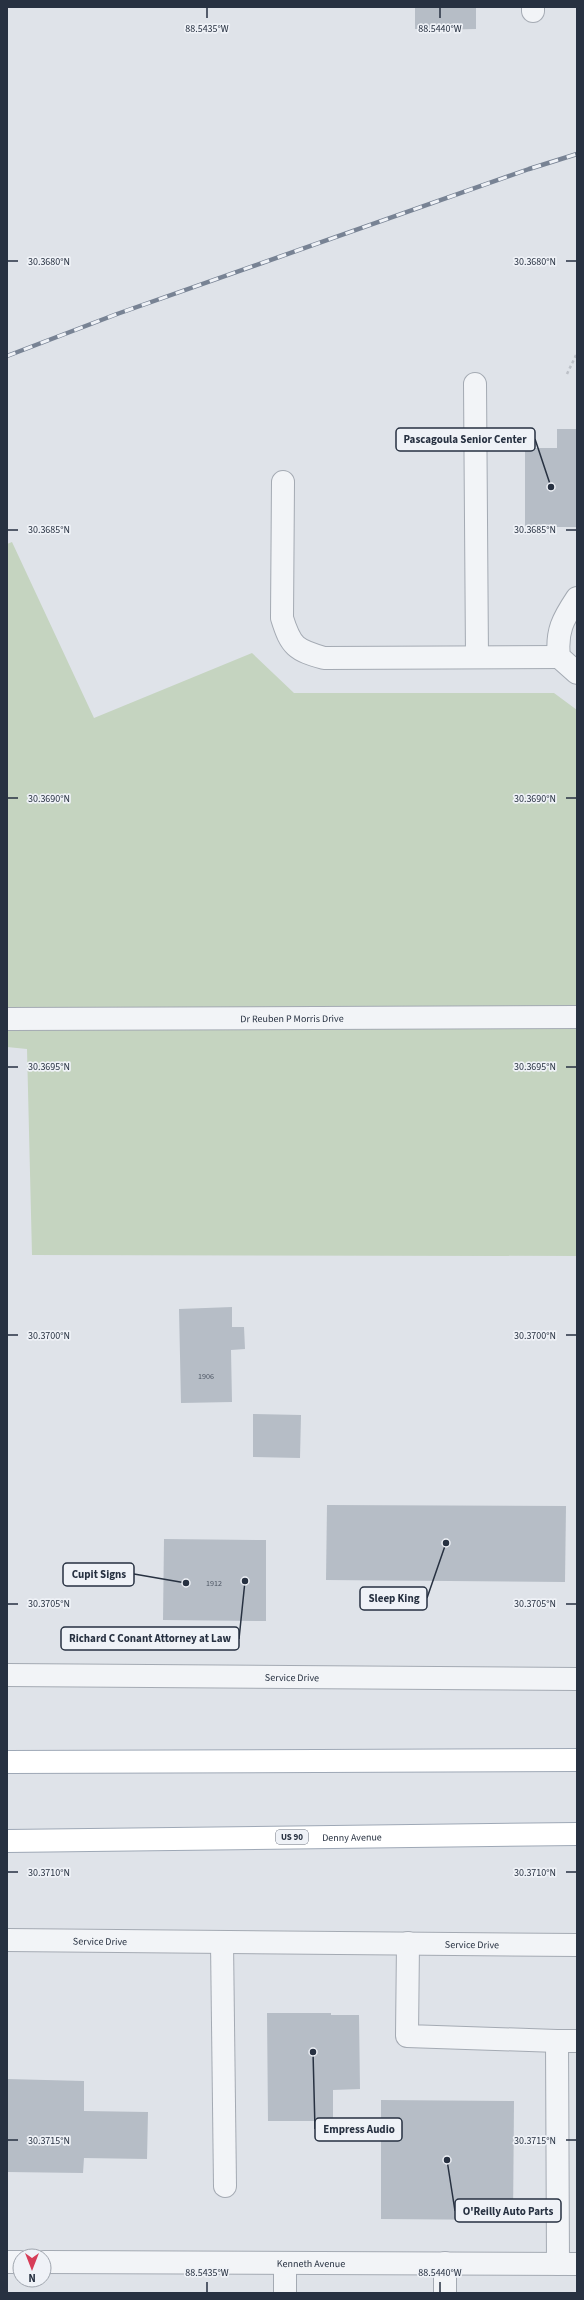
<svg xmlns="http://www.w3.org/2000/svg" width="584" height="2300" viewBox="0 0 584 2300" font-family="'Source Sans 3',sans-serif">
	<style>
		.green { fill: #c5d4c0 }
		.building { fill: #b6bdc6 }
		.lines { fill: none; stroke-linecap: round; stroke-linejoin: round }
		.minor-casing { stroke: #a4aab3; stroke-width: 24 }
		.major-casing { stroke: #9ea8b6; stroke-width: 24 }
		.path { stroke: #bdc1c8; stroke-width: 2.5; stroke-dasharray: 3 3; stroke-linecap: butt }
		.minor { stroke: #f2f4f7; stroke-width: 22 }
		.major { stroke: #fff; stroke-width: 22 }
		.rail-casing { stroke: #788394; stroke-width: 4.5 }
		.rail { stroke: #eff2f7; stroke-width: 3; stroke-dasharray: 9; stroke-linecap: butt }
		.ticks { fill: none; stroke: #273141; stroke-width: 1.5 }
		.labels { text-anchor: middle; stroke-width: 3.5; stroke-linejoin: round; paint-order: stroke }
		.number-label { font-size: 8px; fill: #4b5462 }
		.shield { fill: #eff2f7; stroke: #636b78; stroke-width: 1 }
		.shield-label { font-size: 9px; font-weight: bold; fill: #273141 }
		.street-label { font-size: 10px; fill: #273141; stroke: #eff2f7 }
		.ticks-label { font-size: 10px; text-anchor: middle; fill: #273141; stroke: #eff2f7; stroke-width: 3.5; stroke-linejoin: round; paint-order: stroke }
		.leader { fill: none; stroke: #273141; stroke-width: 1.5 }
		.callout-dot { fill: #273141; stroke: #eff2f7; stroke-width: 1.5 }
		.callout { fill: #eff2f7; stroke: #273141; stroke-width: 1.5 }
		.callout-label { font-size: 11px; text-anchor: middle; font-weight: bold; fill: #273141 }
	</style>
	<rect width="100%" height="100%" fill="#dfe3e9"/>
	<polygon class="green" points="12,542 94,718 252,653 294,693 554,693 577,710 577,1256 32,1255 27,1049 7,1047 7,544"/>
	<g class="building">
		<polygon points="415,7 476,7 476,29 428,30 428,33 419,33 419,29 415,29"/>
		<polygon points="557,429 577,429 577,527 525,527 525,448 557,448"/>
		<polygon points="232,1307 232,1327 244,1327 245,1349 231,1350 232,1402 181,1403 179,1309"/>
		<polygon points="253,1414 301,1415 300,1458 253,1457"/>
		<polygon points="327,1505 566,1506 565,1582 326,1580"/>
		<polygon points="164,1539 266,1540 266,1621 163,1620"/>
		<polygon points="267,2013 331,2013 331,2015 359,2015 360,2089 333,2090 333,2121 268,2121"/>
		<polygon points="7,2079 84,2081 84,2111 148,2112 147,2159 84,2158 83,2173 7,2172"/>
		<polygon points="381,2100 514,2101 513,2220 381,2219"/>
	</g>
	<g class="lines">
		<g class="minor-casing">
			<g id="minor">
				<polyline points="533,7 533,11"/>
				<polyline points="475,384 477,657"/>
				<path d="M283,482L282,618C291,647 296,650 324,658L559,657"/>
				<path d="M577,598C563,619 556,631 559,657L577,673"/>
				<path id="s1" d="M7,1019L577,1017"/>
				<path id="s2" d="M7,1675L577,1679"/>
				<path id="s3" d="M7,1940L577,1945"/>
				<polyline points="222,1942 225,2186"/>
				<polyline points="408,1943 407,2036 557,2041"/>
				<polyline points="7,2262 20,2262"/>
				<path id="s4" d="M44,2262L577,2264"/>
				<polyline points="558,2264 557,2041 577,2041"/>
				<polyline points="285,2293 285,2263"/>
				<polyline points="445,2293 445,2263"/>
			</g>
		</g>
		<g class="major-casing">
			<g id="major">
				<polyline points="7,1762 577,1760"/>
				<path id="s5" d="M7,1841L577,1834"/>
			</g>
		</g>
		<polyline class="path" points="567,374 577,353"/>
		<use href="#minor" class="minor"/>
		<use href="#major" class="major"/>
		<g class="rail-casing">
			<polyline id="rail" points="7,356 117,314 529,169 577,154"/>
		</g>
		<use href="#rail" class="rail"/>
	</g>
	<path class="ticks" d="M207,8V18M440,8V18M8,261H18M566,261H576M8,530H18M566,530H576M8,798H18M566,798H576M8,1067H18M566,1067H576M8,1335H18M566,1335H576M8,1604H18M566,1604H576M8,1872H18M566,1872H576M8,2140H18M566,2140H576M207,2282V2292M440,2282V2292"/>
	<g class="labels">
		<g class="number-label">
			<text x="206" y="1379">1906</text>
			<text x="214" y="1586">1912</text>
		</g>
		<rect class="shield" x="276" y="1830" width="32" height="14" rx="3"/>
		<g class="shield-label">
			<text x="292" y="1840">US 90</text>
		</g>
		<g class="street-label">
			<text dy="4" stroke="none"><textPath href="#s1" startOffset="285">Dr Reuben P Morris Drive</textPath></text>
			<text dy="4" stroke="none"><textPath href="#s2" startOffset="285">Service Drive</textPath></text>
			<text dy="4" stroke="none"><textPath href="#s5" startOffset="345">Denny Avenue</textPath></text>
			<text dy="4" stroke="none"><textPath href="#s3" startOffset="93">Service Drive</textPath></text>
			<text dy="4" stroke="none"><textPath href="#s3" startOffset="465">Service Drive</textPath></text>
			<text dy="4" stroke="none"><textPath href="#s4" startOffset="267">Kenneth Avenue</textPath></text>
		</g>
	</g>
	<g class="ticks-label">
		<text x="207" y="32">88.5435°W</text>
		<text x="440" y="32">88.5440°W</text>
		<text x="49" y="265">30.3680°N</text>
		<text x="535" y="265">30.3680°N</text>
		<text x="49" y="533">30.3685°N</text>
		<text x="535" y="533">30.3685°N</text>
		<text x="49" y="802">30.3690°N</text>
		<text x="535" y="802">30.3690°N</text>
		<text x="535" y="1070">30.3695°N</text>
		<text x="49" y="1070">30.3695°N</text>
		<text x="535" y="1339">30.3700°N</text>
		<text x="49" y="1339">30.3700°N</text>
		<text x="535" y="1607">30.3705°N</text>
		<text x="49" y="1607">30.3705°N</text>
		<text x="49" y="1876">30.3710°N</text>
		<text x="535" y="1876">30.3710°N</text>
		<text x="49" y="2144">30.3715°N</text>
		<text x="535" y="2144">30.3715°N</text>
		<text x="207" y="2276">88.5435°W</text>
		<text x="440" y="2276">88.5440°W</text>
	</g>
	<path class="leader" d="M551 487L535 439M186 1583L134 1574M446 1543L427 1598M245 1581L239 1639M313 2052L315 2129M447 2160L455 2211"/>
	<g class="callout-dot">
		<circle cx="551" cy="487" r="4"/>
		<circle cx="186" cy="1583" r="4"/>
		<circle cx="446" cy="1543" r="4"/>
		<circle cx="245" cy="1581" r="4"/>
		<circle cx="313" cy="2052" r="4"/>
		<circle cx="447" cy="2160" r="4"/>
	</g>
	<g class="callout">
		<rect x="396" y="428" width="139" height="23" rx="4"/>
		<rect x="63" y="1563" width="71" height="23" rx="4"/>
		<rect x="360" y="1587" width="67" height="23" rx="4"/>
		<rect x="61" y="1627" width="178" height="23" rx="4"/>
		<rect x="315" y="2118" width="87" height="23" rx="4"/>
		<rect x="455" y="2199" width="106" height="23" rx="4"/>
	</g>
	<g class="callout-label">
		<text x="465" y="443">Pascagoula Senior Center</text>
		<text x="99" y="1578">Cupit Signs</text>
		<text x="394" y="1602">Sleep King</text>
		<text x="150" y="1642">Richard C Conant Attorney at Law</text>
		<text x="359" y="2133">Empress Audio</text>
		<text x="508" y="2215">O'Reilly Auto Parts</text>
	</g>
	<rect width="584" height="2300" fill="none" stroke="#273141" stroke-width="16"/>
	<g transform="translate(32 2268) rotate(180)"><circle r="19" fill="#eff2f7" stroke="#9fa5ae"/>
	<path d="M0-3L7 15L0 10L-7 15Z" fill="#d63d58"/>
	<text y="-6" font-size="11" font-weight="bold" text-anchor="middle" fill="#273141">N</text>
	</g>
</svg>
